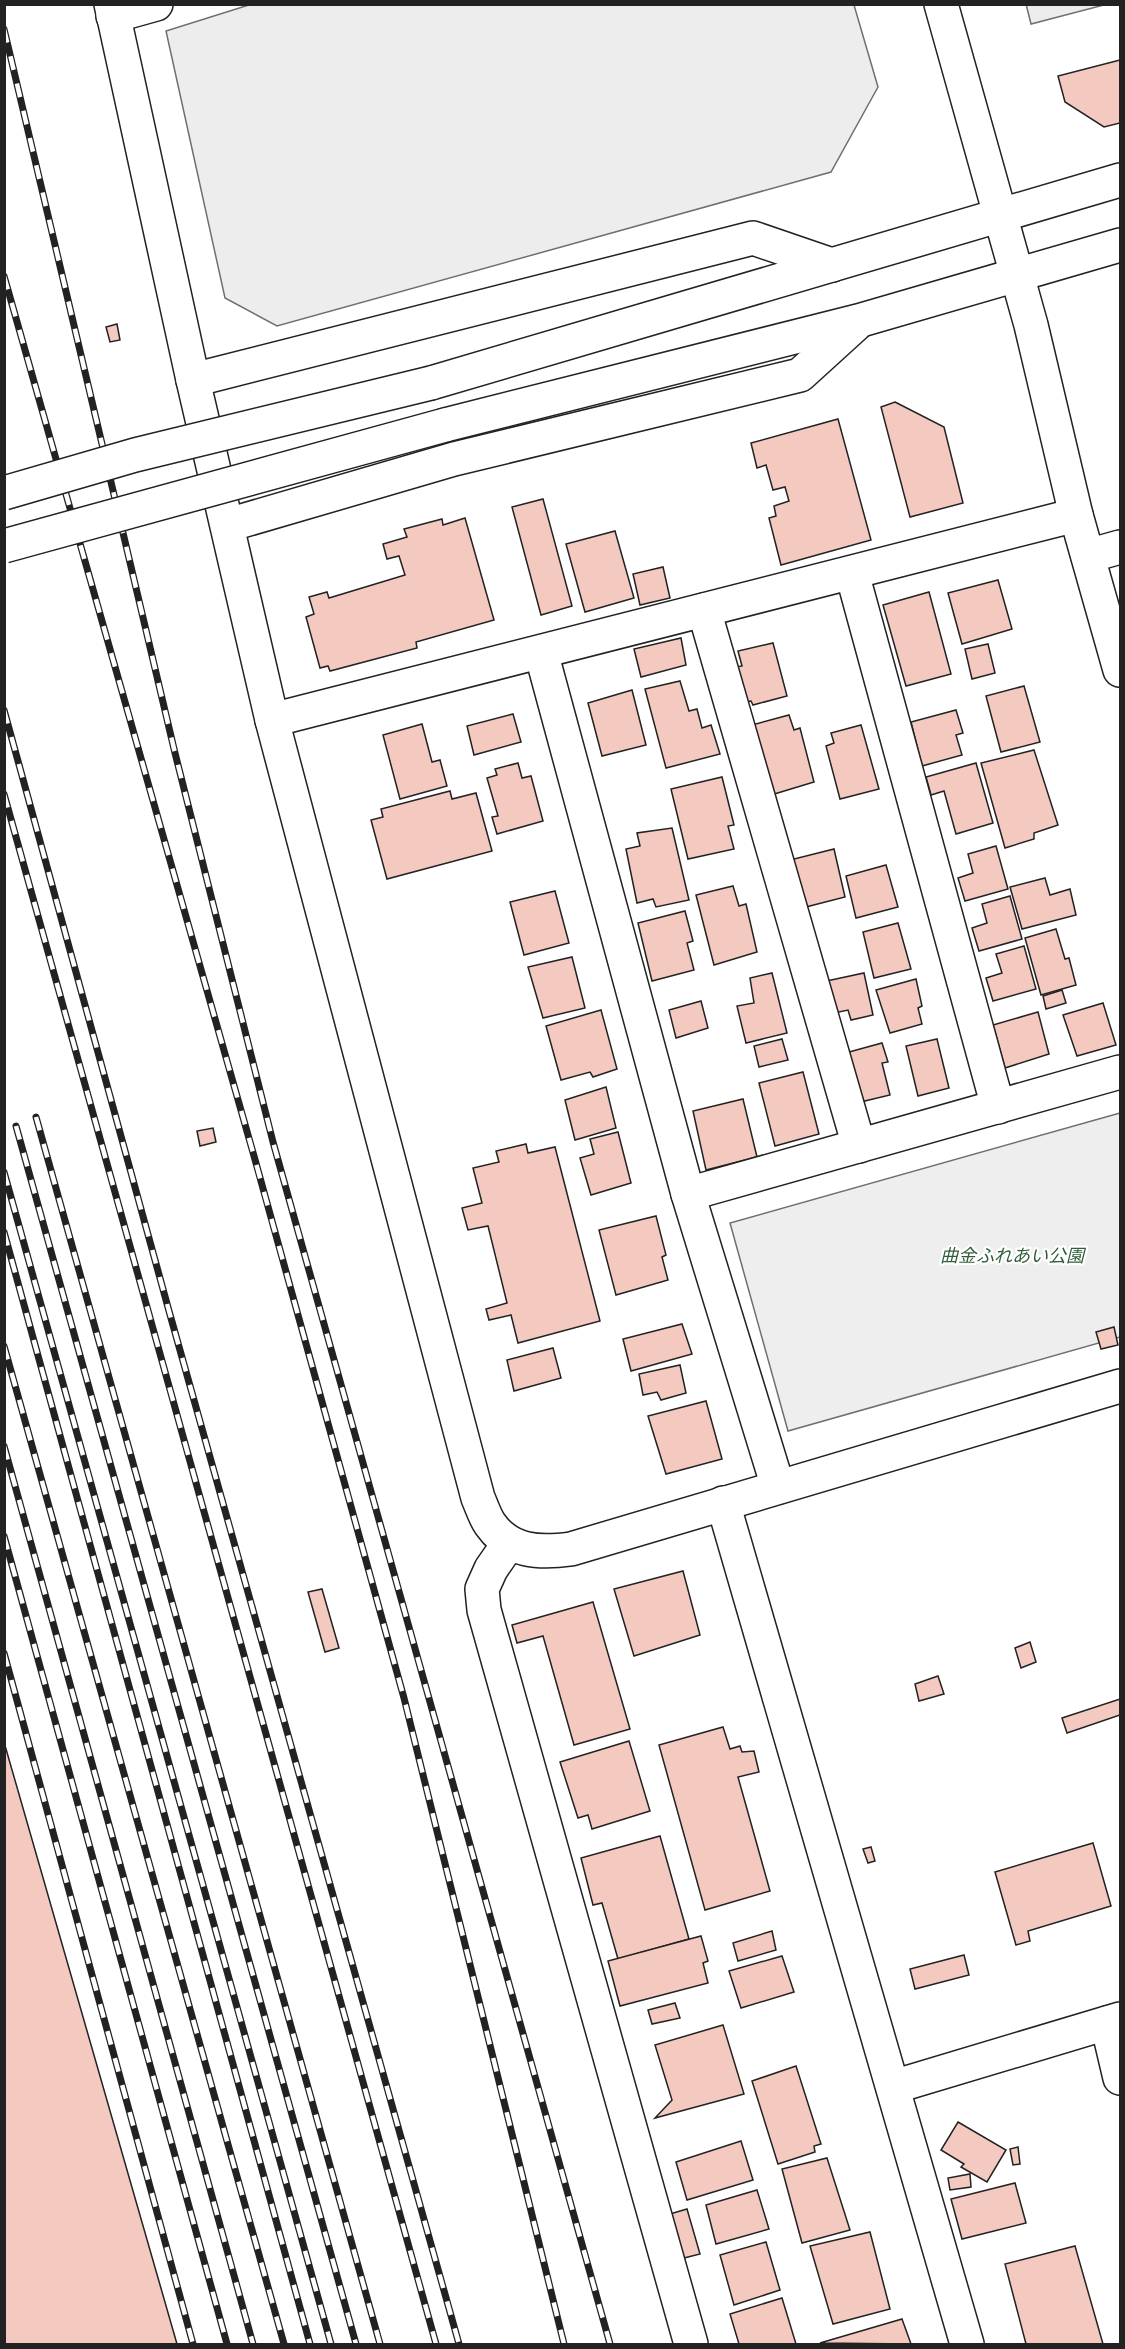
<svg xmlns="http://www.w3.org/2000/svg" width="1125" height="2349" viewBox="0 0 1125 2349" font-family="'Zilla Slab','Noto Sans JP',serif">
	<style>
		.green { fill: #eee; stroke: #6f6f6f; stroke-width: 1.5 }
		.parking { fill: #ededed; stroke: #6f6f6f; stroke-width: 1.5 }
		.building { fill: #f3c9c0; stroke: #222; stroke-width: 1.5 }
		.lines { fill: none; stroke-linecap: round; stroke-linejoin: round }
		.minor-casing { stroke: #222; stroke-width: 36 }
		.minor { stroke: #fff; stroke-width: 33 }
		.rail-casing { stroke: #222; stroke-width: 7 }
		.rail { stroke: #fff; stroke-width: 4.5; stroke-dasharray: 14; stroke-linecap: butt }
		.minor-bridge-casing { stroke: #222; stroke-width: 36; stroke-linecap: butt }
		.minor-bridge { stroke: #fff; stroke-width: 33 }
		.labels { text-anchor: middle; stroke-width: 4.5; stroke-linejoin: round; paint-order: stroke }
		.park-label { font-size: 18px; font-style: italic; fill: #2f5e38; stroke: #fff }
	</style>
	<rect width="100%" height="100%" fill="#fff"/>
	<polygon class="green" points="1120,1113 1120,1337 788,1431 730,1223"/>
	<g class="parking">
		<polygon points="252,4 854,5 878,87 831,172 277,326 225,298 166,31"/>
		<polygon points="1026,4 1104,4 1104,5 1031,24"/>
	</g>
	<g class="building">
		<polygon points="1120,60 1120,123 1104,127 1065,102 1058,76"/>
		<polygon points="117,324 120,340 110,342 106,327"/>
		<polygon points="895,402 944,427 963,503 910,517 881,407"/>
		<polygon points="838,419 871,540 781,565 769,518 776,516 774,506 789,501 785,487 773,490 766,465 757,468 751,443"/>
		<polygon points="543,499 572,606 541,615 512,507"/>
		<polygon points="465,518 494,620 416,642 417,648 330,671 328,666 320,668 306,617 314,614 309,597 327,592 329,598 405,575 399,556 387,559 383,544 407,537 404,529 442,519 443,525"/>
		<polygon points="615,531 634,598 585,612 566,544"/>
		<polygon points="663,567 670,598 640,605 633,574"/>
		<polygon points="998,580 1012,629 962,644 948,593"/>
		<polygon points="929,592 951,674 906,686 883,605"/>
		<polygon points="681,638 686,665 641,677 634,649"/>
		<polygon points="773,643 787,696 753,705 751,701 744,702 735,667 742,666 738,651"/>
		<polygon points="988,644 995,673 972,679 965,649"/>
		<polygon points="680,681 689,711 697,709 702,728 711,725 720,754 666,768 645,689"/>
		<polygon points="1024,686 1040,742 1001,752 986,696"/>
		<polygon points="632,690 646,745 602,756 588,703"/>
		<polygon points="956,710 963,733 956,735 962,755 922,766 911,722"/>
		<polygon points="513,714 521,742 474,755 467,726"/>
		<polygon points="789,715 794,730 800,728 814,782 771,795 752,725"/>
		<polygon points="422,724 432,762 440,760 447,786 400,799 383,735"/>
		<polygon points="861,725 879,789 840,799 826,746 834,743 831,733"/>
		<polygon points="1034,750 1058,825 1034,833 1034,839 1005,848 981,763"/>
		<polygon points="518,763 522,778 531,776 543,821 497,834 492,817 498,816 487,778 497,775 495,769"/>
		<polygon points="976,763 993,823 956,834 944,791 931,795 926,777"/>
		<polygon points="722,777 734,825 728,826 734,849 688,859 671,789"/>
		<polygon points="450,791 452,799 476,793 492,851 387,879 371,820 383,817 381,809"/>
		<polygon points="672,828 689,900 656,907 653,899 637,903 626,849 640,846 637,833"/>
		<polygon points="996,846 1008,889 965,901 958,878 973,873 968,854"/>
		<polygon points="834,849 845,897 798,909 790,860"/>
		<polygon points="886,865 898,907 856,918 846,876"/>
		<polygon points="1045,878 1050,895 1070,889 1076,915 1022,929 1010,887"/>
		<polygon points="733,886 739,906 746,904 757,952 714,965 696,895"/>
		<polygon points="555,891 569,943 524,955 510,902"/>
		<polygon points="1010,896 1022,939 979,951 972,928 987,923 982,904"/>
		<polygon points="685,911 693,941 687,943 694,970 652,981 638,923"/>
		<polygon points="898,923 911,969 874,978 863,932"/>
		<polygon points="1056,929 1065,959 1069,958 1076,985 1041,995 1025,938"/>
		<polygon points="1024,946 1036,989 993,1001 986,978 1002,973 996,954"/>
		<polygon points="572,957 585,1008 543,1018 528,967"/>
		<polygon points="772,973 787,1033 746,1043 737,1006 754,1003 750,978"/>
		<polygon points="864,973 873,1015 851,1020 848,1010 824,1015 817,983"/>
		<polygon points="916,979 922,1006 918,1008 922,1024 890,1033 876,990"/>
		<polygon points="1062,990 1066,1003 1046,1009 1043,996"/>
		<polygon points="701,1001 708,1028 676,1038 669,1010"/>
		<polygon points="1103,1003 1116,1045 1077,1056 1063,1015"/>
		<polygon points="601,1010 617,1069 593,1077 590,1072 561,1080 546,1026"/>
		<polygon points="1038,1012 1049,1054 1005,1068 993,1025"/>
		<polygon points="782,1039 788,1060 759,1067 754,1046"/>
		<polygon points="937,1039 949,1088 918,1096 906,1046"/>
		<polygon points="882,1043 888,1062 882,1063 890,1095 852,1104 838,1055"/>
		<polygon points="803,1072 819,1134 775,1146 759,1083"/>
		<polygon points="606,1087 616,1128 575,1140 565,1100"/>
		<polygon points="743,1099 757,1157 706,1170 693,1111"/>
		<polygon points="213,1128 216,1142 200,1146 197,1131"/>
		<polygon points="618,1132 631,1183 591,1195 580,1158 594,1154 590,1139"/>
		<polygon points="526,1144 528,1153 555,1147 600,1321 518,1343 511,1315 489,1320 486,1309 507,1303 488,1226 468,1230 462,1208 482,1203 473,1168 499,1162 496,1151"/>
		<polygon points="656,1216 666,1255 662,1257 668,1280 616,1295 599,1230"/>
		<polygon points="682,1324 692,1354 631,1371 623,1339"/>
		<polygon points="1114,1327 1118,1345 1101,1349 1096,1332"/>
		<polygon points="553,1348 561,1378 514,1391 507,1360"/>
		<polygon points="680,1365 686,1393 661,1400 657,1392 643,1395 639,1374"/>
		<polygon points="706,1401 722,1459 666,1474 648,1416"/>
		<polygon points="683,1571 700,1635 634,1656 614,1589"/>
		<polygon points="322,1589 339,1648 325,1652 308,1592"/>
		<polygon points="593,1602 630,1729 574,1745 543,1636 517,1643 512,1625"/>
		<polygon points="1030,1642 1036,1662 1021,1668 1015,1648"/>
		<polygon points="938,1676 944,1694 919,1701 915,1684"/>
		<polygon points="1120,1699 1120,1715 1067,1733 1062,1718"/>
		<polygon points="723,1727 730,1749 740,1746 742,1752 754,1751 759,1772 738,1777 770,1891 705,1910 659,1745"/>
		<polygon points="629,1741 650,1811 592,1829 588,1815 578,1818 560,1762"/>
		<polygon points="4,1742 177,2344 4,2344"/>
		<polygon points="660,1836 689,1939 618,1959 602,1903 593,1905 581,1858"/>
		<polygon points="1093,1843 1111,1906 1028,1931 1030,1941 1016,1945 995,1872"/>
		<polygon points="871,1847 875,1861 868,1863 863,1849"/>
		<polygon points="772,1931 776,1950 738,1961 733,1943"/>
		<polygon points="701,1936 708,1961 703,1963 708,1983 620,2006 608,1961"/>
		<polygon points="964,1955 969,1975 915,1989 910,1969"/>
		<polygon points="782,1956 794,1992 741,2008 729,1971"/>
		<polygon points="675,2003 680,2018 652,2024 648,2010"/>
		<polygon points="723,2025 744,2094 655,2118 672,2100 655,2045"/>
		<polygon points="796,2066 821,2144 814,2146 815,2152 778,2164 752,2081"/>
		<polygon points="958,2122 1006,2150 987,2182 961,2167 964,2164 941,2150"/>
		<polygon points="741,2141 753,2180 687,2200 676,2162"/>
		<polygon points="1018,2147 1020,2164 1013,2165 1010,2149"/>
		<polygon points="827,2158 850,2230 802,2243 782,2169"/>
		<polygon points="970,2174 971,2187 950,2190 948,2178"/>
		<polygon points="1015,2183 1026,2223 962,2239 951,2199"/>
		<polygon points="757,2190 769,2229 716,2244 706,2205"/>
		<polygon points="687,2209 700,2254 676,2260 663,2216"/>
		<polygon points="870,2232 890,2309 833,2324 810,2246"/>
		<polygon points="766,2242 780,2290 734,2305 720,2255"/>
		<polygon points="1075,2246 1103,2344 1026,2344 1005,2264"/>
		<polygon points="782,2298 796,2344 739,2344 730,2314"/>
		<polygon points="902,2319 911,2344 820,2343"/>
	</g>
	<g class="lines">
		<g class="minor-casing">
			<g id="minor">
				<path d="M111,4L193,380L272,720L478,1498C482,1507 485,1517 490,1524C510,1553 540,1553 571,1549L1120,1386"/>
				<polyline points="941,4 1031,325 1076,515 1120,670"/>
				<polyline points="113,16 156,4"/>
				<polyline points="193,380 753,238 832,265"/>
				<polyline points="431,383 1120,180"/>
				<polyline points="445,425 858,321 1120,245"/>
				<polyline points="228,525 454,459 800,375 855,325"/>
				<polyline points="1088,556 1120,547"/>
				<polyline points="852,573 998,1107"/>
				<polyline points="704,610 859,1146"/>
				<polyline points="541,652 688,1194 778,1487"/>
				<polyline points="272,720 1076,515"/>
				<polyline points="688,1194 1120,1072"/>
				<polyline points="723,1503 967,2344"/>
				<polyline points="509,1543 491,1569 482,1589 484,1610 691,2344"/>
				<polyline points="1107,2023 1120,2078"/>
				<polyline points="893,2087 1120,2019"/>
			</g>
		</g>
		<use href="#minor" class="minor"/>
		<g class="rail-casing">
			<g id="rail">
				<polyline points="4,29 175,753 273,1142 610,2344"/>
				<polyline points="4,276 254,1156 404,1698 564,2344"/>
				<polyline points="4,710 169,1311 459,2344"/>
				<polyline points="4,794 436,2344"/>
				<polyline points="36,1117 380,2344"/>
				<polyline points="16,1126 356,2344"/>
				<polyline points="4,1172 331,2344"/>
				<polyline points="4,1232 310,2344"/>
				<polyline points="4,1346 284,2344"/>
				<polyline points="4,1446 253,2344"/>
				<polyline points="4,1536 227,2344"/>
				<polyline points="4,1653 193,2344"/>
			</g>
		</g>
		<use href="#rail" class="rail"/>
		<g class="minor-bridge-casing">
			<g id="minor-bridge">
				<polyline points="4,493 135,455 431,383"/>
				<polyline points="4,546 445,425"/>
			</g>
		</g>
		<use href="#minor-bridge" class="minor-bridge"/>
	</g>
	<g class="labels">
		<g class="park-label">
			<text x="1012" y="1262">曲金ふれあい公園</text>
		</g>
	</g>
	<rect width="1125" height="2349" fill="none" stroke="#222222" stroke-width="12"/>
</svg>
